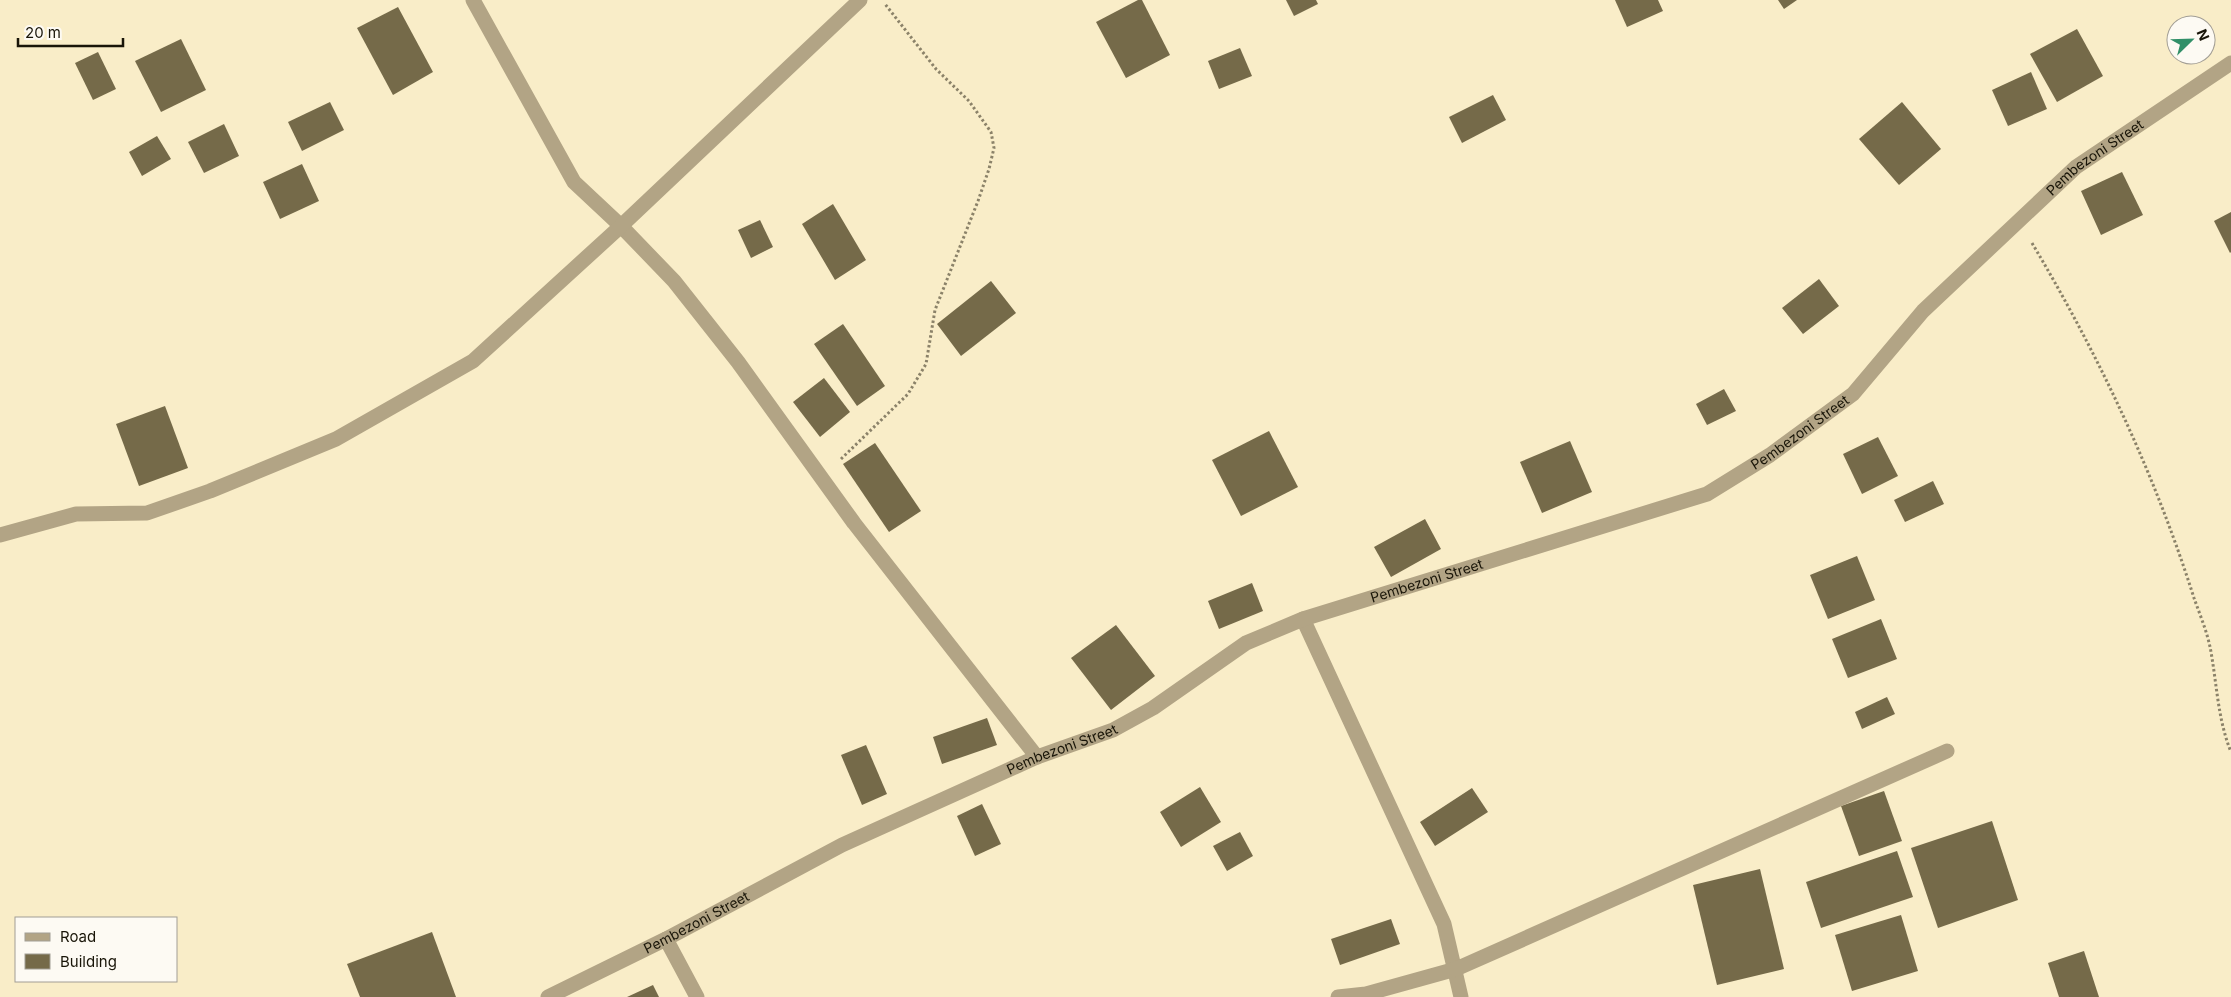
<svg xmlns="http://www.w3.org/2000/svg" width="2231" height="997" viewBox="0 0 2231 997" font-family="Inter,sans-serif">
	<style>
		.building { fill: #756a49 }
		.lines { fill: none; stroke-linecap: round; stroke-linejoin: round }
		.path { stroke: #8b8269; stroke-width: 3; stroke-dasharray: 2.5 2.5; stroke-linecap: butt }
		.street { stroke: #b2a485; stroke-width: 15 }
		.labels { text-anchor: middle; stroke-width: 4; stroke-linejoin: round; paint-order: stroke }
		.street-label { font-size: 14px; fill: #191508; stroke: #fdfaf3 }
	</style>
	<rect width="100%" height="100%" fill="#f9edc8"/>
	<g class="building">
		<polygon points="1138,0 1142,0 1170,55 1126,78 1096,22"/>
		<polygon points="1286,0 1316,0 1318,4 1294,16"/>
		<polygon points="1615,0 1658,0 1663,11 1627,27"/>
		<polygon points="1778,0 1797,0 1784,9"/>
		<polygon points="398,7 433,72 393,95 357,28"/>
		<polygon points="2077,29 2103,76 2057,102 2030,54"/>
		<polygon points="181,39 206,90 161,112 135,61"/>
		<polygon points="1240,48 1252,76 1219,89 1208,61"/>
		<polygon points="98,52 116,89 93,100 75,63"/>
		<polygon points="2031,72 2047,109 2008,126 1992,90"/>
		<polygon points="1493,95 1506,120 1462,143 1449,117"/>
		<polygon points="330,102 344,130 302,151 288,122"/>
		<polygon points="1902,102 1941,149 1899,185 1859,139"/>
		<polygon points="224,124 239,156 204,173 188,142"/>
		<polygon points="157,136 171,159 142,176 129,152"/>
		<polygon points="302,164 319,201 280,219 263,182"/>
		<polygon points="2122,172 2143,215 2101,235 2081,191"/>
		<polygon points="833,204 866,260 835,280 802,224"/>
		<polygon points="2231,212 2231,252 2230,253 2214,221"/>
		<polygon points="760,220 773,247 751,258 738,230"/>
		<polygon points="1819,279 1839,306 1803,334 1782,308"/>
		<polygon points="991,281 1016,313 961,356 937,324"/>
		<polygon points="843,324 885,386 857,406 814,344"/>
		<polygon points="824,378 850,412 820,437 793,402"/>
		<polygon points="1724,389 1736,411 1707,425 1696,404"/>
		<polygon points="165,406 188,468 139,486 116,424"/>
		<polygon points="1269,431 1298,487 1241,516 1212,460"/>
		<polygon points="1878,437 1898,476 1862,494 1843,454"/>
		<polygon points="1570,441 1592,492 1542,513 1520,462"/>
		<polygon points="875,443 921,511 889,532 843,464"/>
		<polygon points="1933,481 1944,504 1905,522 1894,500"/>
		<polygon points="1425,519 1441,549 1391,577 1374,547"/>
		<polygon points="1857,556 1875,600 1828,619 1810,575"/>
		<polygon points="1252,583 1263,611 1219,629 1208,601"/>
		<polygon points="1881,619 1897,659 1848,678 1832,639"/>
		<polygon points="1116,625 1155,676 1111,710 1071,658"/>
		<polygon points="1887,697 1895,714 1862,729 1855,712"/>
		<polygon points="987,718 997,745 942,764 933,737"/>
		<polygon points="866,745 887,794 862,805 841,755"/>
		<polygon points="1200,787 1221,822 1181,847 1160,812"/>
		<polygon points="1472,788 1488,812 1435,846 1420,822"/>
		<polygon points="1884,791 1902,841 1859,856 1841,806"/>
		<polygon points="982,804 1001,844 975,856 957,816"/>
		<polygon points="1992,821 2018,900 1938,928 1911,848"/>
		<polygon points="1240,832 1253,856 1227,871 1213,846"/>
		<polygon points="1897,851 1913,897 1821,928 1806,882"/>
		<polygon points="1760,869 1784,969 1717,985 1693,885"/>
		<polygon points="1901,915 1918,971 1852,991 1835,935"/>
		<polygon points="1391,919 1400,944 1340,965 1331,939"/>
		<polygon points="432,932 456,997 360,997 347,964"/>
		<polygon points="2084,951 2099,997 2059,997 2048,963"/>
		<polygon points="653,985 659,997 627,997"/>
	</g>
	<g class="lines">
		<g class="path">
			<path d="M2032,243C2099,356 2154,472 2194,598C2200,615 2208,634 2211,652C2217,686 2218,720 2231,752"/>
			<polyline points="841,459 908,394 926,364 935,310 978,201 989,169 994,148 991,132 969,101 936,69 885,4"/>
		</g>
		<g class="street">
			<polyline points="473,0 574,182 621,226 674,281 738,362 854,523 1037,757"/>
			<polyline points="0,535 76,514 147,513 210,491 336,439 473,361 621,226 860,0"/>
			<polyline points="1303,619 1444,924 1461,997"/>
			<polyline points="666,939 697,997"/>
			<path id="s1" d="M548,997L666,939L842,845L1037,757L1113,730L1153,708L1246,643L1303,619L1707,494L1770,455L1853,394L1923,311L2076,167L2231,63"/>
			<polyline points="1338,997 1366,994 1456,969 1947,751"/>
		</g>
	</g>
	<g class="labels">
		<g class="street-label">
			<text dy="5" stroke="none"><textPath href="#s1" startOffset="1786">Pembezoni Street</textPath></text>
			<text dy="5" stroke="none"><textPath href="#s1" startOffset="1381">Pembezoni Street</textPath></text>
			<text dy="5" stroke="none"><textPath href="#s1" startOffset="976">Pembezoni Street</textPath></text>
			<text dy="5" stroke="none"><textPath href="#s1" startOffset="571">Pembezoni Street</textPath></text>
			<text dy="5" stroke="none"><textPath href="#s1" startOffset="166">Pembezoni Street</textPath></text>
		</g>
	</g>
	<rect x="15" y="917" width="162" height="65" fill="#fdfaf3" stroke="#a29e95"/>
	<rect x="25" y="933" width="25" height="8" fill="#b2a485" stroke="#a29e95"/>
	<text x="60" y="942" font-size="15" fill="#191508">Road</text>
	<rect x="25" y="954" width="25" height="15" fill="#756a49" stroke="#a29e95"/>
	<text x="60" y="967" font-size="15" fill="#191508">Building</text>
	<g transform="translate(2191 40) rotate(67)"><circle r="24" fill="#fdfaf3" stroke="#a29e95"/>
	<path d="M0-4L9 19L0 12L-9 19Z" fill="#318f68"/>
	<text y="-8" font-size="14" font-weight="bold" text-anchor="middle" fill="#191508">N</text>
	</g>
	<path d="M18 38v8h105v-8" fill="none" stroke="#191508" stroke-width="2.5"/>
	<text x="25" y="38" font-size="15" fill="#191508" stroke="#fdfaf3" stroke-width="4" paint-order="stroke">20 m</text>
</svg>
